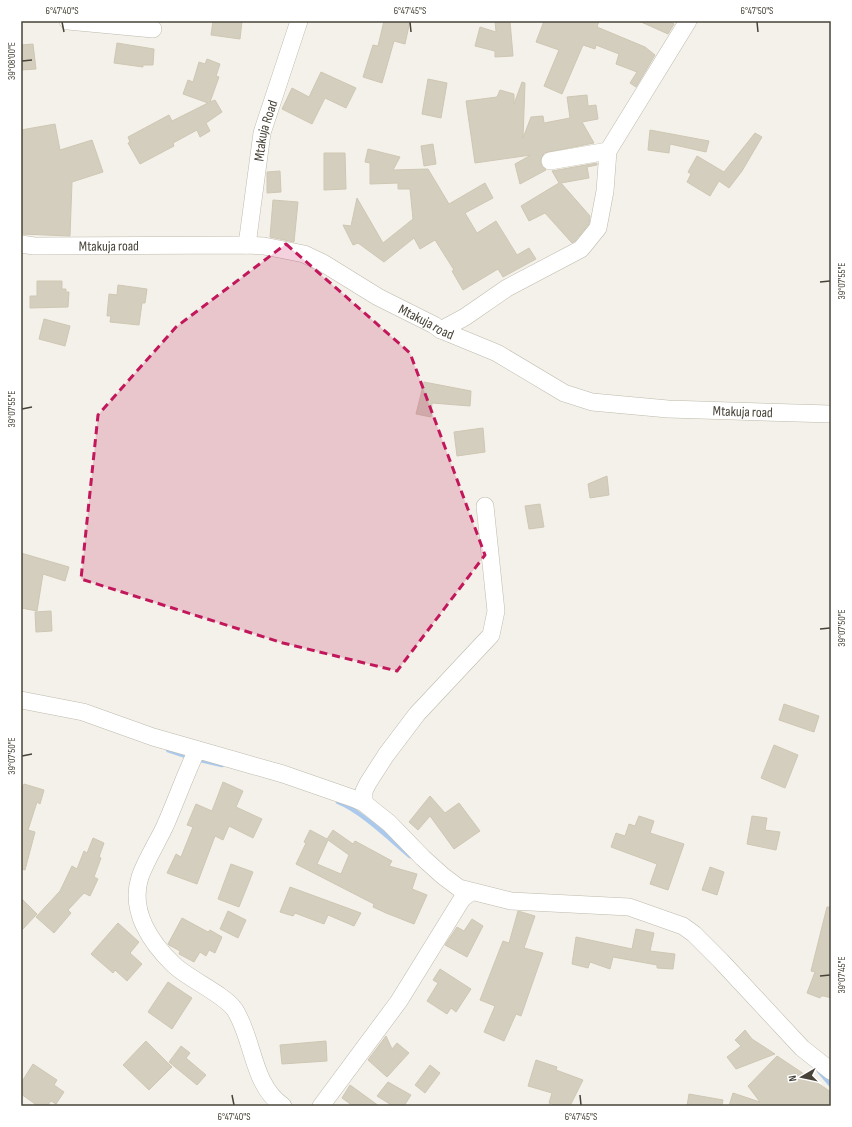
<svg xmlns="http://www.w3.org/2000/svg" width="852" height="1127" viewBox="0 0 852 1127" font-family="'Sofia Sans Condensed',sans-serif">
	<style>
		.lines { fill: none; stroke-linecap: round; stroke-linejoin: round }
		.stream { stroke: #aac9ec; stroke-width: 4.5 }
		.building { fill: #d4cebf; stroke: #cfc7b3; fill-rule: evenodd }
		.minor-casing { stroke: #bebaac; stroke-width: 18 }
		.minor { stroke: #fff; stroke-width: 17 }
		.marked { fill: #c2185b; fill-opacity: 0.2; stroke: #c2185b; stroke-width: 3; stroke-dasharray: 8 5; stroke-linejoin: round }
		.ticks { fill: none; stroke: #474338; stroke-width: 1.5 }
		.labels { text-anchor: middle; stroke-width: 3; stroke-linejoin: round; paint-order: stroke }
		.street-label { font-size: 14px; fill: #474338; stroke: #fff }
		.neatline { fill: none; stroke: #474338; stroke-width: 1.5 }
		.ticks-label { font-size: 10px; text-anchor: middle; fill: #474338 }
	</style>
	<rect width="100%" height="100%" fill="#f3f1e9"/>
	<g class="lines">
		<g class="stream">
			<polyline points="168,750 189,757"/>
			<polyline points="196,759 222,765"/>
			<path d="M338,802C361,811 390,839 410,856"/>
			<polyline points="819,1071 831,1085"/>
		</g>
	</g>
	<g class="building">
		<polygon points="213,21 242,21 240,39 211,35"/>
		<polygon points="384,21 410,21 405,44 394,41 382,83 363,77 373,45 378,46"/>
		<polygon points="495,21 510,21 513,56 495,57 495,51 475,46 480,27 496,32"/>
		<polygon points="544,21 599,21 597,27 645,47 655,55 636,87 630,83 637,72 616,64 619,54 596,45 595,49 583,45 562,94 544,86 559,50 536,42"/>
		<polygon points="639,21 668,21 674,24 668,34"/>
		<polygon points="117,43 154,49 153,65 143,65 143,67 114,63"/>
		<polygon points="33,44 36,69 21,70 21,45"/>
		<polygon points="207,59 220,64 216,76 219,77 210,102 215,100 222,112 206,123 210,131 200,137 197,130 173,143 174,146 140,164 128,143 130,142 128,137 169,115 172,121 208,103 183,94 188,80 193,82 199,62 205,64"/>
		<polygon points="321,72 356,88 346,108 325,98 312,124 282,109 292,88 309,97"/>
		<polygon points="428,79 447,83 441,118 422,114"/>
		<polygon points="522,82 525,83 523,138 531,117 543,116 544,123 570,118 567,97 587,95 588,106 596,105 598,119 582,122 594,143 544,153 540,162 546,170 520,184 515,164 531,155 475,163 466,101 497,97 500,90 514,94 514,104"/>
		<polygon points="55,124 60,150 92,140 103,172 72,182 70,236 21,234 21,130"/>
		<polygon points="650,130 709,141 706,152 670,144 669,153 648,150"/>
		<polygon points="755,133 762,137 742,171 729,188 719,181 710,196 687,182 691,174 688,172 697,156 724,172"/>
		<polygon points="433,144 436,164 424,166 421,146"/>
		<polygon points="368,149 400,157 393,170 428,169 449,204 485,183 493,198 465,213 477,233 496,221 517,255 529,248 536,259 503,277 498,269 463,290 452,271 454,270 435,240 420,249 414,238 384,262 358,243 353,245 343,225 351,226 357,198 383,243 413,219 410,189 398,189 398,183 370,184 370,163 365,162"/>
		<polygon points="324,153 345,153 346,189 324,190"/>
		<polygon points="597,163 597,165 587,167 589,178 561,183 590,216 589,224 575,241 572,243 545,213 529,221 521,206 559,183 552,171"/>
		<polygon points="280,171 281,192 267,193 267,172"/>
		<polygon points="273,200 298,202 294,242 270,237"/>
		<polygon points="37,281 62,281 62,289 66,289 66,292 69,292 68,307 30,308 30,296 37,296"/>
		<polygon points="118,285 147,289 145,303 142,303 139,325 110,322 111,316 107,316 109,294 117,295"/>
		<polygon points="44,319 70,326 65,346 39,339"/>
		<polygon points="424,382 471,391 470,406 432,403 431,417 416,414"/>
		<polygon points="483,428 485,452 457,456 454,432"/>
		<polygon points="607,476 609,495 590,498 588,484"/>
		<polygon points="540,504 544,527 529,529 525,506"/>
		<polygon points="21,553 69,567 65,581 43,574 37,611 21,608"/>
		<polygon points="51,611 52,631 36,632 35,612"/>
		<polygon points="784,704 819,716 814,732 779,720"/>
		<polygon points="774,745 798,755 785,788 761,778"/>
		<polygon points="223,782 243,791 236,807 262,819 253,838 229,826 223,840 215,836 197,884 167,873 176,854 181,857 193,827 187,825 196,804 212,811"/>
		<polygon points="24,784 44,790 40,804 37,802 28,830 35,832 25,870 21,869 21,791"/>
		<polygon points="430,796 445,813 459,803 480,831 454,849 430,816 418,830 409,822"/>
		<polygon points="639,816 654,821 650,833 684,844 668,890 650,884 657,864 611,847 616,833 625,836 629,824 635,826"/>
		<polygon points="752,816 767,818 765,830 780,832 776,850 747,844"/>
		<path d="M310,830L327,839L333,830L353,844L355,841L392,861L389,866L417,874L412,889L427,895L414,924L386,913L373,907L374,904L296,864L306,843L304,842ZM328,840L349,855L341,874L317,864Z"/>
		<polygon points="93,838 104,843 99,857 101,858 94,877 98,879 90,896 84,893 68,910 71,913 54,933 36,917 60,891 72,866 77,869 84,851 87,853"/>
		<polygon points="231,864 253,872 239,907 218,899"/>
		<polygon points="710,867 724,872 717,895 702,890"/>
		<polygon points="290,887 361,913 354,926 328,915 324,924 295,913 293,916 280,912"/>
		<polygon points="21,898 37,914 21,931"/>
		<polygon points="827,907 831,907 831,998 824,996 821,996 820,998 807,993 815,972 811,971"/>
		<polygon points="228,911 246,920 238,938 220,929"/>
		<polygon points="518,911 535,916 524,948 543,953 521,1016 516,1014 504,1041 484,1032 495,1006 480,1000 503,941 509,943"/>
		<polygon points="182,918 208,932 210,930 222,937 215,953 209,950 206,956 200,952 194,962 179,954 180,951 169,945 168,944"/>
		<polygon points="472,919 483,926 467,957 445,945 457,927 464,931"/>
		<polygon points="118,923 139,942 130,953 142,964 127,981 115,970 113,973 91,954"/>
		<polygon points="636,929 654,933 650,951 675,954 673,969 657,968 657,965 613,957 610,969 590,962 588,968 572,964 576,937 632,949"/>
		<polygon points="440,969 471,989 456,1012 451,1008 447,1014 427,1001 438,983 433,980"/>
		<polygon points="168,982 192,998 172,1029 148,1012"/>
		<polygon points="745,1030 752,1039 775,1054 736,1069 727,1057 741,1046 735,1040"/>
		<polygon points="386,1036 392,1049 397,1043 409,1053 387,1077 368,1060"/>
		<polygon points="146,1041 172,1067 149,1090 123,1065"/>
		<polygon points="326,1041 327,1061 282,1064 280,1045"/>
		<polygon points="181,1046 190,1053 186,1058 206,1075 197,1085 169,1062"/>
		<polygon points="777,1056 831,1092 831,1106 729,1106 733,1093 760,1102 748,1086"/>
		<polygon points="536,1060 557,1067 556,1070 583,1080 570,1106 558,1106 549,1103 552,1093 528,1086"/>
		<polygon points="33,1064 57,1080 54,1085 64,1092 56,1104 51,1101 47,1106 38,1106 21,1094 21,1083"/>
		<polygon points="430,1065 440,1073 425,1093 415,1085"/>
		<polygon points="388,1082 411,1095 404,1106 393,1106 377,1096"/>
		<polygon points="350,1085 379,1106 353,1106 342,1098"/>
		<polygon points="689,1094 723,1100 722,1106 687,1106"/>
	</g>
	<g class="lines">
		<g class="minor-casing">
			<g id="minor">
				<polyline points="68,21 153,29"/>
				<polyline points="550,161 608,151"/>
				<path id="s1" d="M21,244L34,246L247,245L264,246L304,254L323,263L378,297L434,325L441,330L497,353L564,393L592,402L668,409L831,414"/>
				<path id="s2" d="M247,245L262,133L299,21"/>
				<polyline points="441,330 465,317 507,288 581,249 598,228 605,191 608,151 688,21"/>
				<polyline points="21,700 83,712 153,737 283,774 355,799 364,803 389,823 423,858 443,876 459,888 511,901 629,907 683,926 694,934 721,961 802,1048 831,1071"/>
				<path d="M197,750C185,775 176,801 165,826C157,843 146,860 140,877C129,911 151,943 174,965C190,980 224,994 235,1010C254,1040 252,1085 283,1106"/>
				<polyline points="364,803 364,791 368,783 386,755 417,714 491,635 496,611 485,506"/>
				<polyline points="321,1106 399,1001 462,899 471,892"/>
			</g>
		</g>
		<use href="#minor" class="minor"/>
	</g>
	<path class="marked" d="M286,244L410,353L485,555L397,671L283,643L81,579L98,415L176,327Z"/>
	<path class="ticks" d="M62,22L64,32M410,22L411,32M757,22L758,32M22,61L32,60M820,282L830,281M22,409L32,407M820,629L830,628M22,756L32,754M820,976L830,975M232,1095L234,1105M580,1095L581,1105"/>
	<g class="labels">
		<g class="street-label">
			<text dy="5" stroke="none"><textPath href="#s2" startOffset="116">Mtakuja Road</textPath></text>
			<text dy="5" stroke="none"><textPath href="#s1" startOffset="88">Mtakuja road</textPath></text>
			<text dy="5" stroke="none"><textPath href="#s1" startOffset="424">Mtakuja road</textPath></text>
			<text dy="5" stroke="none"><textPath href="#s1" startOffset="760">Mtakuja road</textPath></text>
		</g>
	</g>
	<rect width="852" height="1127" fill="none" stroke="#ffffff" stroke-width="44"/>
	<g transform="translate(802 1077) rotate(261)" stroke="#ffffff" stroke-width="3" paint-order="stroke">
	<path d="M0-3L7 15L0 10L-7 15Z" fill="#474338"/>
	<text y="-6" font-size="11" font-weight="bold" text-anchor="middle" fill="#474338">N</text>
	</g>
	<rect x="22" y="22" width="808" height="1083" class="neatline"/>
	<g class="ticks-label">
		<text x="62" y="14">6°47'40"S</text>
		<text x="410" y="14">6°47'45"S</text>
		<text x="757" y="14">6°47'50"S</text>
		<text transform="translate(11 61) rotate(-90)" y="4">39°08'00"E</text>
		<text transform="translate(841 281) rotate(-90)" y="4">39°07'55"E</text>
		<text transform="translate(11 409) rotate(-90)" y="4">39°07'55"E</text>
		<text transform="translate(841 628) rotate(-90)" y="4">39°07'50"E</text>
		<text transform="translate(11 756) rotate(-90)" y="4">39°07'50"E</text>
		<text transform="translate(841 975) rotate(-90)" y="4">39°07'45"E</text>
		<text x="234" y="1120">6°47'40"S</text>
		<text x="581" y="1120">6°47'45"S</text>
	</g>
</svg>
